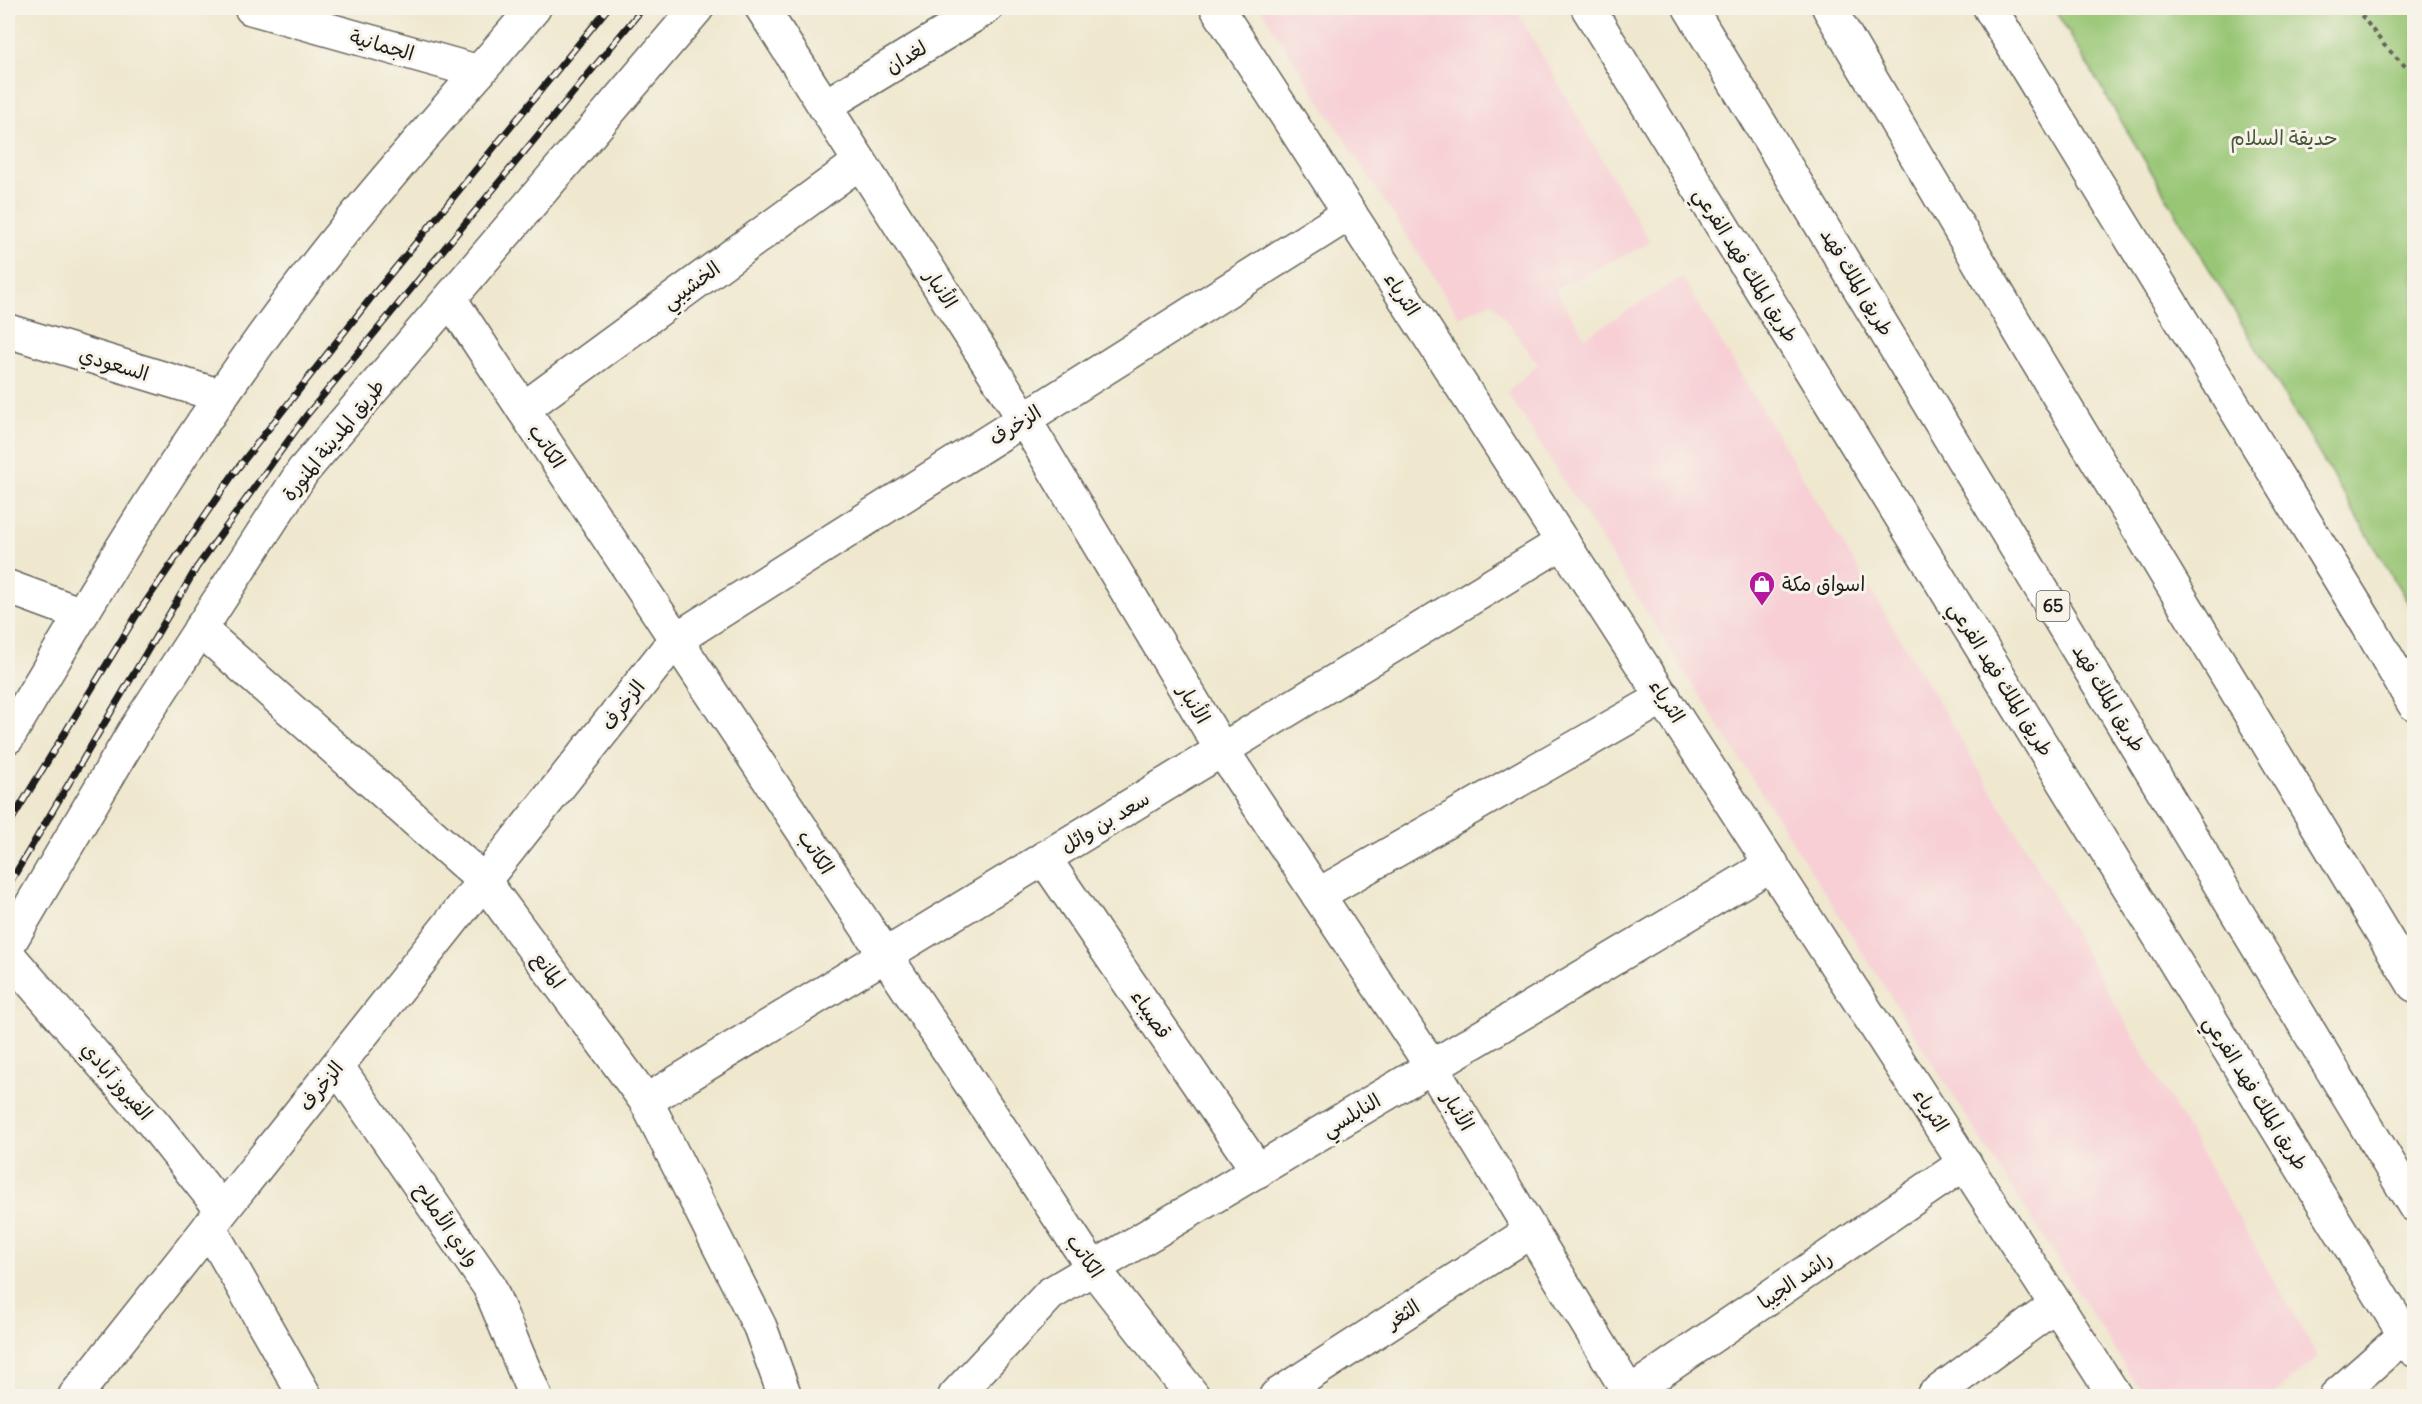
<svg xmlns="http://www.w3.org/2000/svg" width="2422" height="1404" viewBox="0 0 2422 1404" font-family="Delius,'Playpen Sans Arabic',sans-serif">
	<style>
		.built { fill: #f7cfd5 }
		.green { fill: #98c674; stroke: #5a7148; stroke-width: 1.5 }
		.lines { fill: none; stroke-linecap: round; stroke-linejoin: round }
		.minor-casing { stroke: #66635b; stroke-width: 36 }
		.primary-casing { stroke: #66635b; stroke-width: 36 }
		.motorway-casing { stroke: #66635b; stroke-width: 36 }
		.path { stroke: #66635b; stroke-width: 4; stroke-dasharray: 4.5 4.5; stroke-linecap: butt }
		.minor { stroke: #fff; stroke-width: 33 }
		.primary { stroke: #fff; stroke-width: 33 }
		.motorway { stroke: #fff; stroke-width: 33 }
		.rail-casing { stroke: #1c1c1c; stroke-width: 7 }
		.rail { stroke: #f7f3e8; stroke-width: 4.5; stroke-dasharray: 14; stroke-linecap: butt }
		.labels { text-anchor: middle; stroke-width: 6; stroke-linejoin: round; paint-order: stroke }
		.shield { fill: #f7f3e8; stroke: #5e5c59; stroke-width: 1.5 }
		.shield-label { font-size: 18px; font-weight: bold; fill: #1c1c1c }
		.street-label { font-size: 20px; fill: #1c1c1c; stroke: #f7f3e8 }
		.park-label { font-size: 20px; fill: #47583b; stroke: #f7f3e8 }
		.poi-label { font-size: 20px; fill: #1c1c1c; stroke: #f7f3e8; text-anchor: start }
	</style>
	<rect width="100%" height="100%" fill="#f7f3e8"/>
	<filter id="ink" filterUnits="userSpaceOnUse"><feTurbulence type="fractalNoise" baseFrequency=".0167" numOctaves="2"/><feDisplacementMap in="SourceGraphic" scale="12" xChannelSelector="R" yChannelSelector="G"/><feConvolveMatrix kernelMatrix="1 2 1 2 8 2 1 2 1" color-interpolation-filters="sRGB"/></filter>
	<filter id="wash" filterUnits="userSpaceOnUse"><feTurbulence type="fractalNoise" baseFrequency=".008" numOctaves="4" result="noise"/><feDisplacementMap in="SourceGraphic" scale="24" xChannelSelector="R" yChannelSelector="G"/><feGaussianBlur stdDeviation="1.35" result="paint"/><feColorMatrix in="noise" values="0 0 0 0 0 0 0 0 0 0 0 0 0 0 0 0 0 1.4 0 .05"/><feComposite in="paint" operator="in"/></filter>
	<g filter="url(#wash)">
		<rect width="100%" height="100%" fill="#efe8cf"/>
		<polygon class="built" points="1260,8 1515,8 1650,243 1555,289 1585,337 1682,277 2010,821 2318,1357 2273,1396 2144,1396 1507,392 1538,364 1492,302 1459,317"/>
		<polygon class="green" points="2054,8 2414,8 2414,613"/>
	</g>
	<g filter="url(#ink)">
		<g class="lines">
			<g class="minor-casing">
				<g id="minor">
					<polyline points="251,8 479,72"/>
					<polyline points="762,8 1024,419 1222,750 1432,1067 1631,1396"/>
					<polyline points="1217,8 2115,1396"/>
					<polyline points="825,106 986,8"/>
					<polyline points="450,299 1093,1268 1193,1396"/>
					<polyline points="8,331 221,396"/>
					<polyline points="523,409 860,162"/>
					<polyline points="8,587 81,614"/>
					<polyline points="200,629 484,881 646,1101 760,1327 785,1396"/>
					<polyline points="1044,858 1258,1171"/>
					<polyline points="1318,895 1664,697"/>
					<polyline points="8,955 154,1124 222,1210"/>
					<polyline points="337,1066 489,1286 535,1396"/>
					<polyline points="646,1101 1563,542"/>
					<polyline points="209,1227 305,1396"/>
					<polyline points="75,1396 675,640 1350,213"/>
					<polyline points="955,1396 1050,1294 1772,864"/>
					<polyline points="1276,1396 1531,1231"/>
					<polyline points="1625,1396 1965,1163"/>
					<polyline points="1933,1396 2056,1305"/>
					<polyline points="2336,1396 2405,1335"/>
				</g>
			</g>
			<g class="primary-casing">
				<g id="primary">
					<polyline points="1588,8 2414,1350"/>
					<polyline points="1990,8 2368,625 2414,704"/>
					<path d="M8,737C107,570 208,402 329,249C394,167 466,88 534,8"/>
					<polyline points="8,945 135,730 303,471 697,8"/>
				</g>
			</g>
			<g class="motorway-casing">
				<g id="motorway">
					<polyline points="1690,8 2414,1205"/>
					<polyline points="1829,8 2035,357 2414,985"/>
				</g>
			</g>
			<polyline class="path" points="2356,8 2384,45 2414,75"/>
			<use href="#minor" class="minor"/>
			<use href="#primary" class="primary"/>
			<use href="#motorway" class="motorway"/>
			<g class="rail-casing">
				<g id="rail">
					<polyline points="8,826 136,616 234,473 370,299 608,8"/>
					<polyline points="8,886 197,567 306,416 643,8"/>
				</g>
			</g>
			<use href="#rail" class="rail"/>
		</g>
	</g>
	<defs>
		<g id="shop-pin" transform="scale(1.35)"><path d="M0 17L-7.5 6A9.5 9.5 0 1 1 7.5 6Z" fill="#b5179e" stroke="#f7f3e8"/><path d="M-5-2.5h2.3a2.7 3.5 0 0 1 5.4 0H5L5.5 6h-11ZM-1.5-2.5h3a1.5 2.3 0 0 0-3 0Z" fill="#fff"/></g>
	</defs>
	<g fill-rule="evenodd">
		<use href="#shop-pin" x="1762" y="584"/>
	</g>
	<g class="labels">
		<rect class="shield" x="2036.5" y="591" width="33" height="30" rx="4.5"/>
		<g class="shield-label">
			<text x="2053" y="612">65</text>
		</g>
		<g class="street-label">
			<text transform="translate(382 45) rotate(16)" y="7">الجمانية</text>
			<text transform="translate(906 57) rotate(-31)" y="7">لغدان</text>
			<text transform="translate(1746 265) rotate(58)" y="7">طريق الملك فهد الفرعي</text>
			<text transform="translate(1857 282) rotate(59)" y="7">طريق الملك فهد</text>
			<text transform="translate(691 285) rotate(-36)" y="7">الخشيبي</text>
			<text transform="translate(941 289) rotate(57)" y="7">الأنبار</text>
			<text transform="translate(1402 294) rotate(57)" y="7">الثرياء</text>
			<text transform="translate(114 364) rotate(17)" y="7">السعودي</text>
			<text transform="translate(1015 425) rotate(-32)" y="7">الزخرف</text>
			<text transform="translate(333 440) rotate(-51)" y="7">طريق المدينة المنورة</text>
			<text transform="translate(547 446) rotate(56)" y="7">الكاتب</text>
			<text transform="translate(2001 679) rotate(58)" y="7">طريق الملك فهد الفرعي</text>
			<text transform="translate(2109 698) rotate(59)" y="7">طريق الملك فهد</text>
			<text transform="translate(1667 701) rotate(57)" y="7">الثرياء</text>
			<text transform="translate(1194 704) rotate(59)" y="7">الأنبار</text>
			<text transform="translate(623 705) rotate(-52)" y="7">الزخرف</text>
			<text transform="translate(1105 822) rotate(-31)" y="7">سعد بن وائل</text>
			<text transform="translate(816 852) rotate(57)" y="7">الكاتب</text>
			<text transform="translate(549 970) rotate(54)" y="7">المانع</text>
			<text transform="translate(1151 1014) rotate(56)" y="7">قصيباء</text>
			<text transform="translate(117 1081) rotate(49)" y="7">الفيروز آبادي</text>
			<text transform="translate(321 1086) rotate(-51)" y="7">الزخرف</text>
			<text transform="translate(2256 1093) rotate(58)" y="7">طريق الملك فهد الفرعي</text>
			<text transform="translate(1931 1110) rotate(57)" y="7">الثرياء</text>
			<text transform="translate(1458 1111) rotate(59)" y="7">الأنبار</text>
			<text transform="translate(1351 1115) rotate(-31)" y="7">النابلسي</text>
			<text transform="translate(447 1225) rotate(55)" y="7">وادي الأملاح</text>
			<text transform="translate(1085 1256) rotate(55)" y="7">الكاتب</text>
			<text transform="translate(1795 1280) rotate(-35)" y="7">راشد الجيبا</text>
			<text transform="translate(1403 1314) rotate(-33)" y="7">الثغر</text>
		</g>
		<g class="park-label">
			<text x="2284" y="145">حديقة السلام</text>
		</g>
		<g class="poi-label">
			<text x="1782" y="591">اسواق مكة</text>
		</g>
	</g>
	<rect width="2422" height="1404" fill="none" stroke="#f7f3e8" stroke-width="30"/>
</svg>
